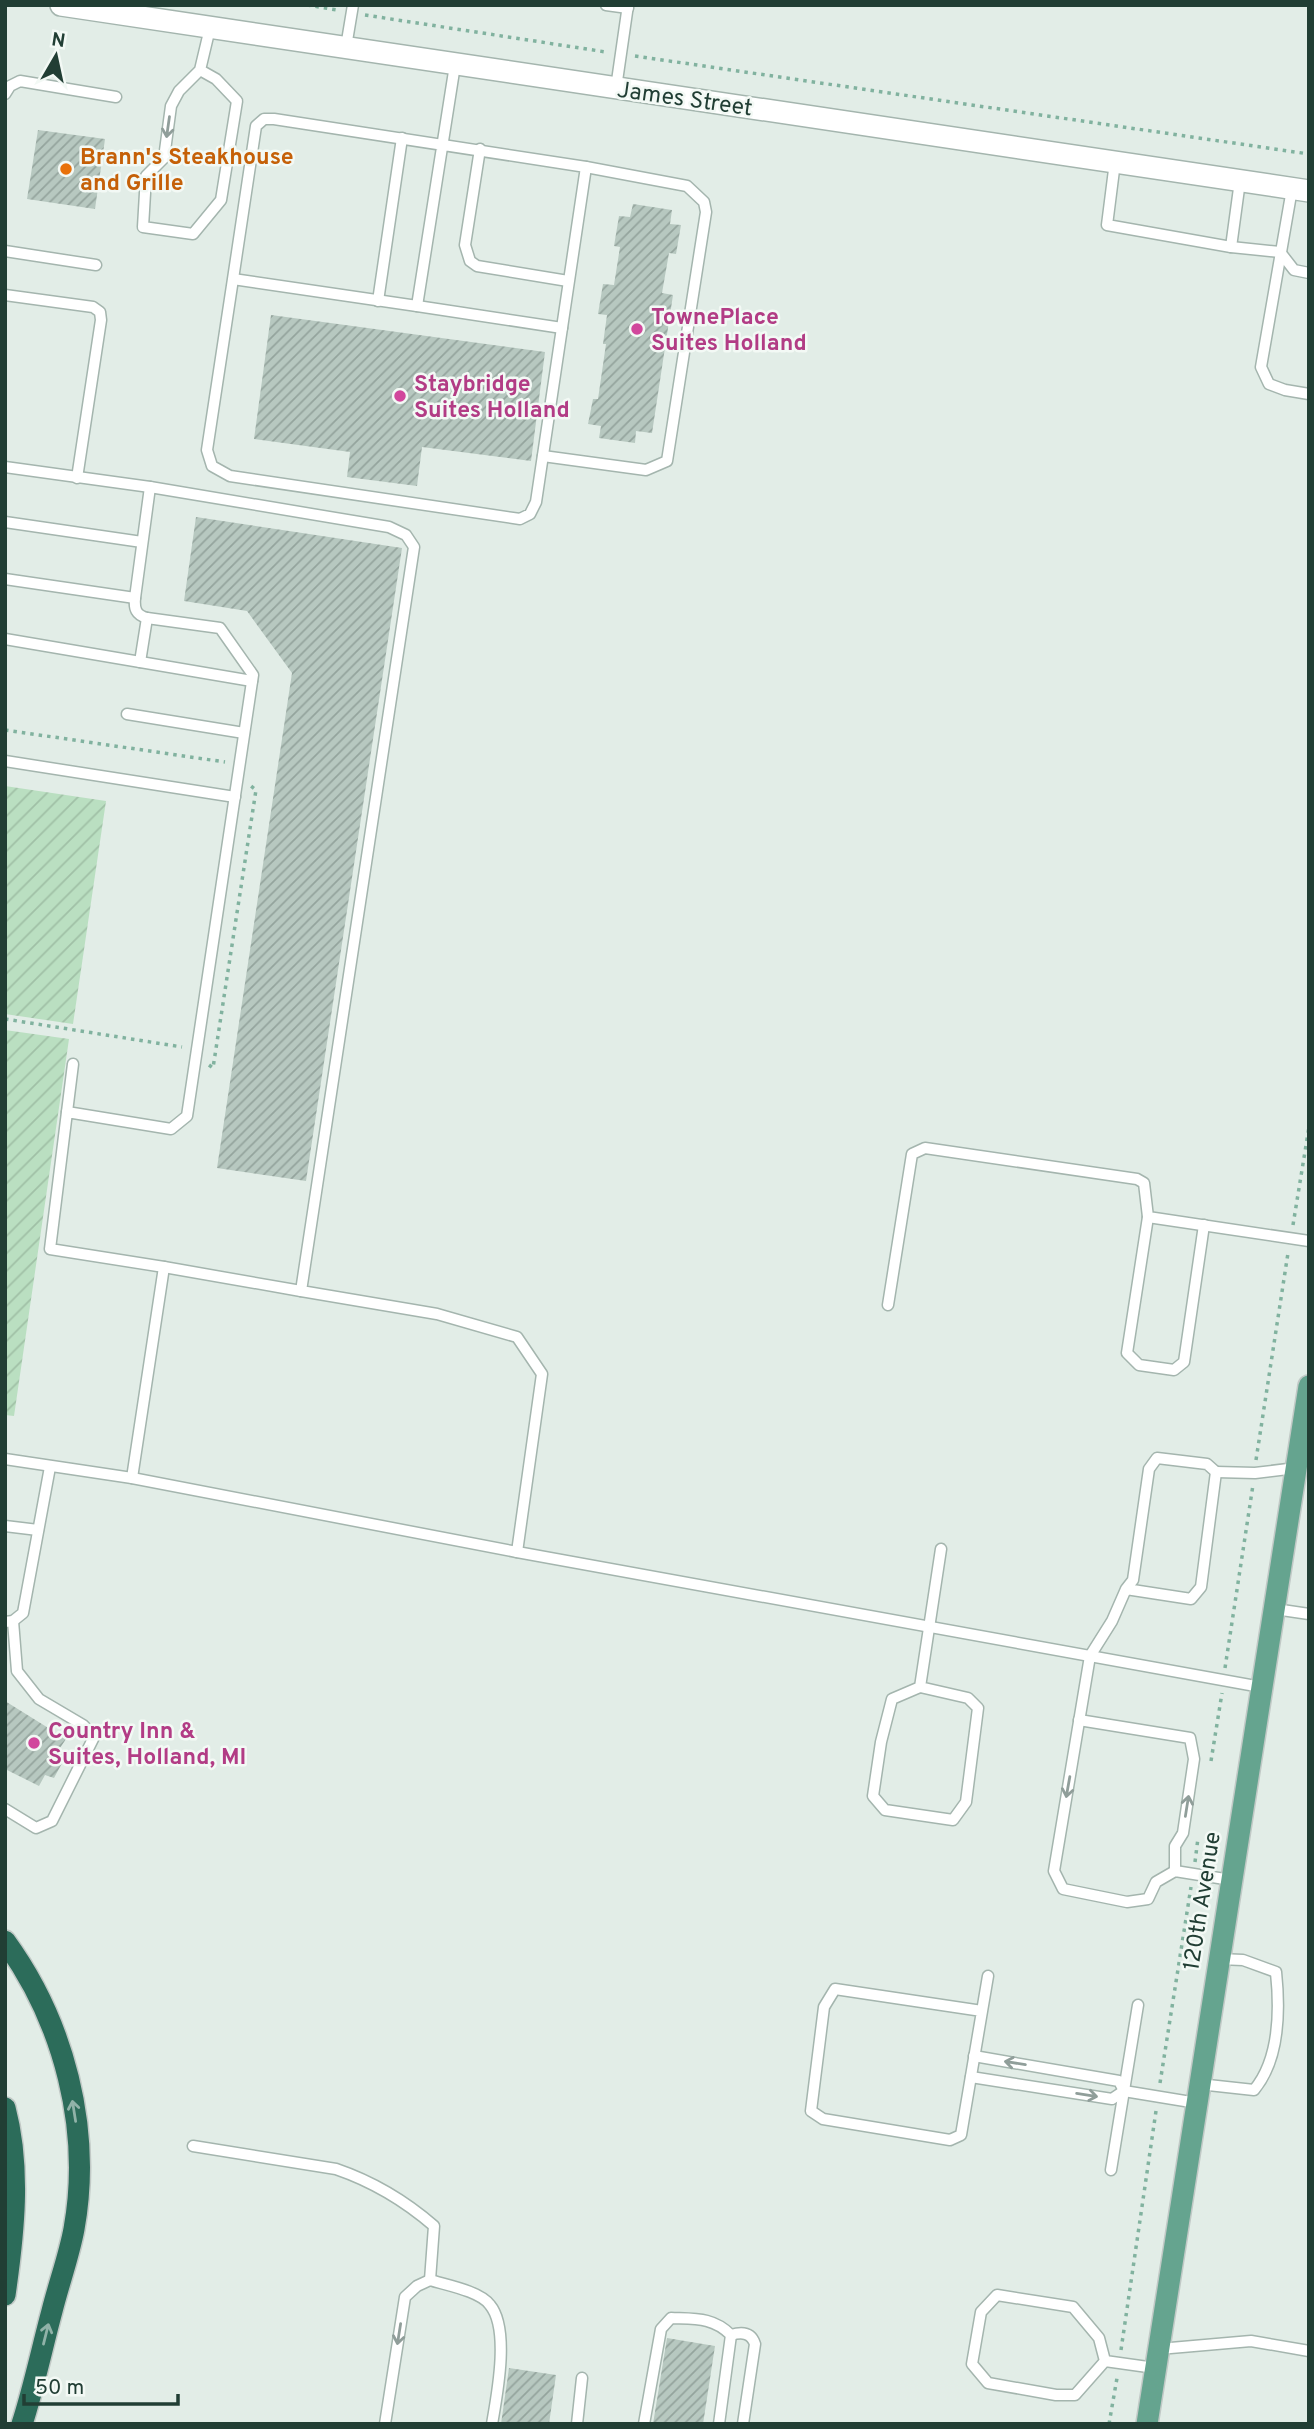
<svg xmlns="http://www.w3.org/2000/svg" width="1314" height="2429" viewBox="0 0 1314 2429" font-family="Overpass,sans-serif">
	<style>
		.garden { fill: url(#garden-furrows) }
		.building { fill: url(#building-hatch) }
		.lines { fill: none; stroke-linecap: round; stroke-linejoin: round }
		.service-casing { stroke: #a4b5ae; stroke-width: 13 }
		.tertiary-casing { stroke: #a4b5ae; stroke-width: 24 }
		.primary-casing { stroke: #c1c9c6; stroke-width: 24 }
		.motorway-casing { stroke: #c1c9c6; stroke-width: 24 }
		.path { stroke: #81b29f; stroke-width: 3.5; stroke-dasharray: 3.5 5; stroke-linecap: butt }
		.service { stroke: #fff; stroke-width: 10 }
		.tertiary { stroke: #fff; stroke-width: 21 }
		.primary { stroke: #65a48f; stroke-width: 21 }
		.motorway { stroke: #2c6c5a; stroke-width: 21 }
		.oneway { stroke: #909e9a }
		.oneway2 { stroke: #90b2a8 }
		.food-dot { fill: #e8710a; stroke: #f3f9f5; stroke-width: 2.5 }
		.hotel-dot { fill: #d1479c; stroke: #f3f9f5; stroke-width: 2.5 }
		.labels { text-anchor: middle; stroke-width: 5; stroke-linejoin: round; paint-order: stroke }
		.street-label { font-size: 23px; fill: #213e34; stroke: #f3f9f5 }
		.food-label { font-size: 23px; font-weight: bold; fill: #c56008; stroke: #f3f9f5; text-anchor: start }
		.hotel-label { font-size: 23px; font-weight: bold; fill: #b23c85; stroke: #f3f9f5; text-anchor: start }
	</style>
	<defs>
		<pattern id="garden-furrows" width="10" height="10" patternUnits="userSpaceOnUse" patternTransform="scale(1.75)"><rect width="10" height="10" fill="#badfc1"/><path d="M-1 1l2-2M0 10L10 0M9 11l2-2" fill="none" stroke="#a0c0a6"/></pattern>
		<pattern id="building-hatch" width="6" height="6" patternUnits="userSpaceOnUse" patternTransform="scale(1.75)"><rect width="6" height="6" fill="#b7c8c0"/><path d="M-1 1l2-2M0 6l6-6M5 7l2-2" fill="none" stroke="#94a49d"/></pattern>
	</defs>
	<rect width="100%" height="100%" fill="#e2ede7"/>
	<g class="garden">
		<polygon points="5,786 106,801 73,1024 5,1014"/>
		<polygon points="5,1030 69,1039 14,1416 5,1415"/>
	</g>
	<g class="building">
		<polygon points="38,130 105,139 95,209 27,199"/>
		<polygon points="633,204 672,210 670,224 681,225 676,254 669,253 662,293 673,295 652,433 636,431 635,443 599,438 601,426 588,424 593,399 598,399 606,344 603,344 607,315 598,314 603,284 614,285 620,247 614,246 619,216 630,217"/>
		<polygon points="271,315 545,352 531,461 422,447 417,486 347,477 350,452 254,439"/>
		<polygon points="196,517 402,548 306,1181 217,1168 292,673 247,611 184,601"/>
		<polygon points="5,1701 66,1739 60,1748 67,1754 54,1778 45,1775 39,1786 5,1769"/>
		<polygon points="667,2338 715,2346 703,2424 653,2424"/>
		<polygon points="509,2368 556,2375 549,2424 501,2424"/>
	</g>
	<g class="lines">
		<g class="service-casing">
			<g id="service">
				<polyline points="606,5 628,8"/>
				<polyline points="346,47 353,5"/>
				<polyline points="200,70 216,79 237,101 221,200 193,234 143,227 146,176 164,158 171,106 179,91 200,70 210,28"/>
				<polyline points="616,88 628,5"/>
				<polyline points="5,94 10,86 20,81 116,97"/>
				<polyline points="480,149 465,245 470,261 477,266 568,281"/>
				<polyline points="1115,162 1107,225 1231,247 1280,252 1294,270 1309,273"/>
				<polyline points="1292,189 1261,367 1269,384 1285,390 1309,394"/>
				<polyline points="1231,247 1240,181"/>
				<polyline points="5,251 96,265"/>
				<polyline points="233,279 256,126 264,119 274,119 586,167 536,502 530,514 520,519 230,476 212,466 207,450 233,279 417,306 455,65"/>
				<polyline points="5,295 93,307 100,312 101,320 77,478"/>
				<polyline points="378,301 402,138"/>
				<polyline points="417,306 562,328"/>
				<polyline points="543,456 646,470 667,461 706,212 704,202 687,186 586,167"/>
				<polyline points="5,467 150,487 389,527 406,535 414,547 301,1291 437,1314 517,1337 542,1374 517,1552"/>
				<polyline points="5,522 142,542"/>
				<polyline points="5,579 135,598"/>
				<polyline points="5,639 252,681"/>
				<polyline points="140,662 147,618"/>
				<polyline points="127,714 244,733"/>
				<polyline points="5,761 235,797"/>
				<polyline points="67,1112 73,1064"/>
				<polyline points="1148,1217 1127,1353 1139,1365 1174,1370 1184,1362 1204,1225"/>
				<polyline points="164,1267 301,1291"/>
				<polyline points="888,1305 912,1154 925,1148 1137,1179 1144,1183 1148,1217 1309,1241"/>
				<polyline points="5,1459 132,1478 517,1552 1261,1687"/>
				<polyline points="1216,1472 1255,1473 1296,1468"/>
				<path d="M132,1478L164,1267L50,1249L67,1112L171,1129L187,1116L253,675L220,628L147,618C136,615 134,609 135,598L150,487"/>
				<polyline points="5,1526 38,1530"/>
				<polyline points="1126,1589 1133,1580 1149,1469 1157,1458 1207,1464 1216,1472 1201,1587 1191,1599 1126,1589 1112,1621 1090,1656 1054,1871 1063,1889 1127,1902 1148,1899 1156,1882 1175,1871 1231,1880"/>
				<polyline points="1275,1609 1309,1614"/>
				<polyline points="5,1622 13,1621 23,1613 50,1467"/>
				<polyline points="920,1687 968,1698 978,1708 966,1802 953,1820 885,1810 873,1796 881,1742 892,1699 920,1687 941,1549"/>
				<polyline points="1079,1720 1190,1738 1194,1759 1183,1833 1175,1846 1175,1871"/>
				<polyline points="5,1809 36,1828 52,1821 94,1737 83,1725 39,1699 17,1671 13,1621"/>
				<polyline points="982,2011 835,1989 824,2007 811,2111 823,2119 950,2140 961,2135 988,1976"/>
				<polyline points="974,2056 1119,2081 1124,2091"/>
				<polyline points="971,2077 1112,2099 1124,2091 1197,2103"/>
				<path d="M1199,2084L1254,2090C1280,2059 1280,2010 1276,1972L1243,1960L1219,1959"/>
				<path d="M193,2146L336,2169C374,2182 404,2200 434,2226L430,2280"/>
				<polyline points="1111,2170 1138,2005"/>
				<path d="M731,2335C741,2332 751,2332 755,2344L743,2424"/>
				<polyline points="1159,2349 1251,2341 1309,2351"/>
				<polyline points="1105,2361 1075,2395 1056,2395 988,2383 972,2364 981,2312 997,2295 1073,2307 1099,2338 1105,2361 1155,2368"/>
				<path d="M385,2424L405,2297L417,2286L430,2280C446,2285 480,2291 490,2305C510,2329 497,2395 492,2424"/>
				<polyline points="577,2424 582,2378"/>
				<path d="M644,2424L661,2329L671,2318C695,2319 713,2317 731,2335L719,2424"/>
			</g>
		</g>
		<g class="tertiary-casing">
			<polyline id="tertiary" points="61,5 1309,191"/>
		</g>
		<g class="primary-casing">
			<polyline id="primary" points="1147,2424 1309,1386"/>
		</g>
		<g class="motorway-casing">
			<g id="motorway">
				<path d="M5,1941C64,2022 92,2129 74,2229C69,2256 59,2283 52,2311C42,2348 34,2387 22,2424"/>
				<path d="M5,2108C21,2168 14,2233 5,2295"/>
			</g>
		</g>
		<g class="path">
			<polyline points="307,5 337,10"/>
			<polyline points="365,15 606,52"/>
			<polyline points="635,56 1309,154"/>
			<polyline points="5,730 225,762"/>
			<polyline points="5,1019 182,1047"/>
			<polyline points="209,1065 213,1068 256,790 251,786"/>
			<polyline points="1293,1225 1309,1127"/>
			<polyline points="1256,1460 1288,1253"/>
			<polyline points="1225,1668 1253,1485"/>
			<polyline points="1211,1761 1222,1693"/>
			<polyline points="1195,1862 1198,1838"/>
			<polyline points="1160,2083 1191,1887"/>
			<polyline points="1121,2350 1156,2111"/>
			<polyline points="1109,2424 1117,2378"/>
		</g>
		<use href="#service" class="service"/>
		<use href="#tertiary" class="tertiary"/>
		<use href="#primary" class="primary"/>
		<use href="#motorway" class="motorway"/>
	</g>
	<defs><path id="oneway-shaft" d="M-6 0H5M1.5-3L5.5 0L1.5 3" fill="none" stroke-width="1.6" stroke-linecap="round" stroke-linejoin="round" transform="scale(1.75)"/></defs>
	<g class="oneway">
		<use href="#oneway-shaft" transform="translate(168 127) rotate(98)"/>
		<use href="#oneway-shaft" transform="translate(1068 1787) rotate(100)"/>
		<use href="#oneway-shaft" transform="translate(1187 1806) rotate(-81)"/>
		<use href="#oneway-shaft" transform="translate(1015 2063) rotate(-171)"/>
		<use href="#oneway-shaft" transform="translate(1087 2095) rotate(9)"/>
		<use href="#oneway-shaft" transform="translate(399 2334) rotate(99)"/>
	</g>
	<g class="oneway2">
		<use href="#oneway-shaft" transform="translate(74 2111) rotate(-99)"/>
		<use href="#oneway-shaft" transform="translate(46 2334) rotate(-76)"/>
	</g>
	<circle class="food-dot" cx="66" cy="169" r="7"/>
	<g class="hotel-dot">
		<circle cx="637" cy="329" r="7"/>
		<circle cx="400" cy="396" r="7"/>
		<circle cx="34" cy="1743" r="7"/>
	</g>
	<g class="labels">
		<g class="street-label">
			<text transform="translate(685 98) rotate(8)" y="8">James Street</text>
			<text transform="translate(1201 1901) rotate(-81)" y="8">120th Avenue</text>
		</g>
		<g class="food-label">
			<text x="80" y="164">Brann's Steakhouse<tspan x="80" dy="26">and Grille</tspan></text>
		</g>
		<g class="hotel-label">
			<text x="651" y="324">TownePlace<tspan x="651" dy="26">Suites Holland</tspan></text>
			<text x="414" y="391">Staybridge<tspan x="414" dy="26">Suites Holland</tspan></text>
			<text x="48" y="1738">Country Inn &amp;<tspan x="48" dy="26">Suites, Holland, MI</tspan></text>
		</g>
	</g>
	<rect width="1314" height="2429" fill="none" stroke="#213e34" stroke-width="14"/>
	<g transform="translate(56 56) rotate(9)" stroke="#f3f9f5" stroke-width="5" paint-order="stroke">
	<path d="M0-5L12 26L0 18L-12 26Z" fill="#213e34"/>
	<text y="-10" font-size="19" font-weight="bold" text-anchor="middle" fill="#213e34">N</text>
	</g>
	<path d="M24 2394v10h154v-10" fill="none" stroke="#213e34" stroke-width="3.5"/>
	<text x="35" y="2394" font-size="21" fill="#213e34" stroke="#f3f9f5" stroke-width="5" paint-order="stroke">50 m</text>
</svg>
